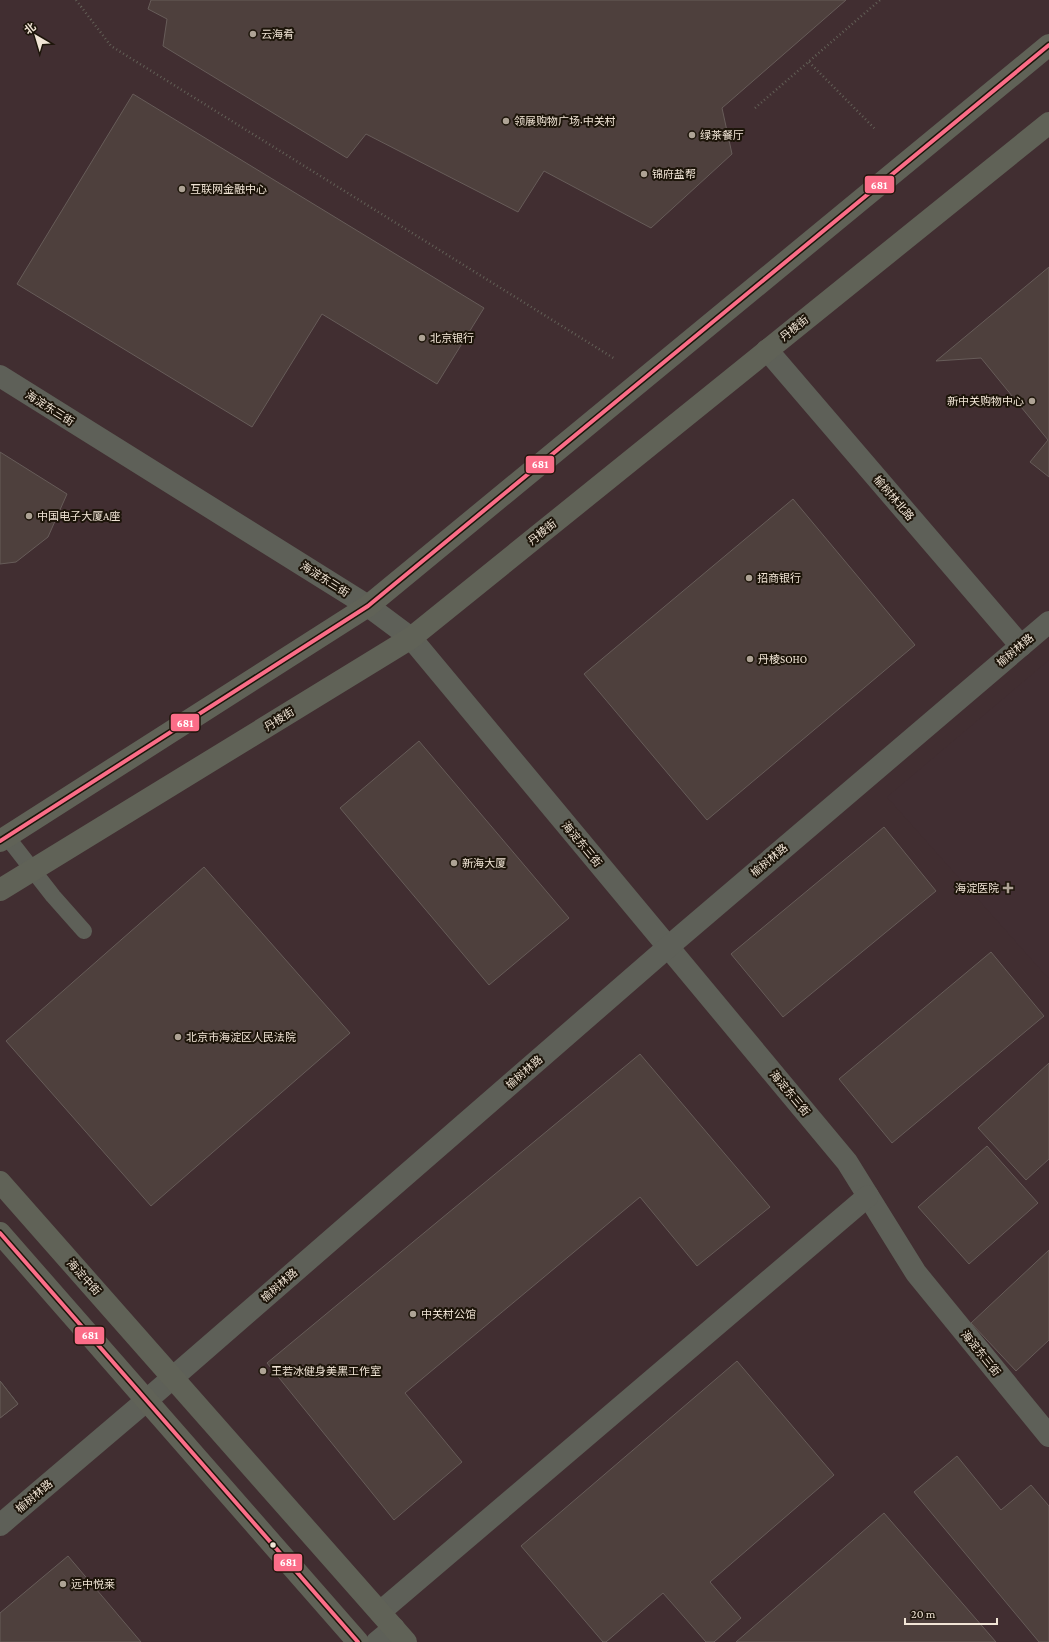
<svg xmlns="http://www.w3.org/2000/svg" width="1049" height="1642" viewBox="0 0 1049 1642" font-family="'Crimson Pro','Noto Sans SC',serif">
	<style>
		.commercial { fill: #412e31 }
		.medical { fill: #412e32 }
		.building { fill: #4e403d; stroke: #675c59 }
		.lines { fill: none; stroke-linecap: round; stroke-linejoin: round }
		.path { stroke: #636057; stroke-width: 2.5; stroke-dasharray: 1 3; stroke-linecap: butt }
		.lane { stroke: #5e6058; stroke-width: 16 }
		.street { stroke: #5e6058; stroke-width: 22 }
		.secondary { stroke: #606257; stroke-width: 22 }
		.bus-1-casing { stroke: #1d150a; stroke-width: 7 }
		.bus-1 { stroke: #fb6d88; stroke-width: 4 }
		.poi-dot { fill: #aea395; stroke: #1d150a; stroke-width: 1.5 }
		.bus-dot { fill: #f1e5d6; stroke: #1d150a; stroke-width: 1.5 }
		.labels { text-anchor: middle; stroke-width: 4; stroke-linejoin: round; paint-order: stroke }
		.poi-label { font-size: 11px; fill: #f1e5d6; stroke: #1d150a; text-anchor: start }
		.street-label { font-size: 11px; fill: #f1e5d6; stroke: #1d150a }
		.line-badge { stroke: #1d150a; stroke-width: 1.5 }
		.badge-label { font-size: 11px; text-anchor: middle; font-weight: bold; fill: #fff }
	</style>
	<rect width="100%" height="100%" fill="#33291b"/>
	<rect class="commercial" x="0" y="0" width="1049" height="1642"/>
	<polygon class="medical" points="1049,660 1049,979 887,797"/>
	<g class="building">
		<polygon points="151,0 846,0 722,108 732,154 651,228 544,171 518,212 366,134 347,158 163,46 167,19 148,9"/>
		<polygon points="133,94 484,308 437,384 322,314 252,427 17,284"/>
		<polygon points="1049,267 1049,477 1030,462 1048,440 981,358 936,361"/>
		<polygon points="0,452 67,494 48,537 16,562 0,564"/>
		<polygon points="793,499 915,645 707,820 584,674"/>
		<polygon points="419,741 569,918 489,985 340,808"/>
		<polygon points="884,827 936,891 783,1017 731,954"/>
		<polygon points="204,867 350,1033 151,1206 6,1041"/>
		<polygon points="991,952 1044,1016 892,1143 839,1079"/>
		<polygon points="640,1054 770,1207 697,1266 640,1197 405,1393 462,1462 394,1520 267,1363"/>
		<polygon points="1049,1063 1049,1159 1026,1180 978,1128"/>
		<polygon points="987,1146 1038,1203 969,1264 918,1207"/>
		<polygon points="1049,1250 1049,1340 1016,1371 971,1323"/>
		<polygon points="737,1361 834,1475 710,1582 741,1618 714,1642 706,1642 663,1593 606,1642 603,1642 521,1546"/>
		<polygon points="0,1381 18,1404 0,1418"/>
		<polygon points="0,1381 18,1404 0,1418"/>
		<polygon points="957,1456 1001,1510 1031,1485 1049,1506 1049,1642 1039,1642 914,1492"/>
		<polygon points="884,1513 996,1642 736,1642"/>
		<polygon points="68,1556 141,1642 0,1642 0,1613"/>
	</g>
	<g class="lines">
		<g class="path">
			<polyline points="76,0 111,46 615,359"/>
			<polyline points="809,62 876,130"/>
			<polyline points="755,108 880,0"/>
		</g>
		<polyline class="lane" points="7,837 53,896 84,931"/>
		<g class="street">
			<polyline points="767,350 1021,646"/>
			<polyline points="0,376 368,606 411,638 847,1162 916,1273 1049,1436"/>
			<polyline points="0,1525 147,1400 668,947 1049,622"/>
			<polyline points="380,1612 868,1196"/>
			<polyline points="377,1642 394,1628"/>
		</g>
		<g class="secondary">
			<polyline points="0,841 368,606 1049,45"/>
			<polyline points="0,890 411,638 1049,123"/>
			<polyline points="0,1182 406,1642"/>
			<polyline points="0,1233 358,1642"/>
		</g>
		<g class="bus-1-casing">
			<g id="bus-1">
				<polyline points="0,841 368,606 1049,45"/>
				<polyline points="0,1233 358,1642"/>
			</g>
		</g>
		<use href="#bus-1" class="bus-1"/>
	</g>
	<g class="poi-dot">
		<circle cx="253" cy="34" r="4"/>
		<circle cx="506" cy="121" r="4"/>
		<circle cx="692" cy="135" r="4"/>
		<circle cx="644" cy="174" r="4"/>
		<circle cx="182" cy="189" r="4"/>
		<circle cx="422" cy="338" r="4"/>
		<circle cx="1032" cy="401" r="4"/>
		<circle cx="29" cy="516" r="4"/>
		<circle cx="749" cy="578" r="4"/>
		<circle cx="750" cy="659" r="4"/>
		<circle cx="454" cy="863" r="4"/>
		<path d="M1006 882h4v4h4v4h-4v4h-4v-4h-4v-4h4z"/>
		<circle cx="178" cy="1037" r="4"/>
		<circle cx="413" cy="1314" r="4"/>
		<circle cx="263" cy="1371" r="4"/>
		<circle cx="63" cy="1584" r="4"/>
	</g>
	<circle class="bus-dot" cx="273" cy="1545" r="3.5"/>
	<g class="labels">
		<g class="poi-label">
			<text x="261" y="38">云海肴</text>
			<text x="514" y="125">领展购物广场·中关村</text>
			<text x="700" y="139">绿茶餐厅</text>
			<text x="652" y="178">锦府盐帮</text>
			<text x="190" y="193">互联网金融中心</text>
			<text x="430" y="342">北京银行</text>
			<text x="1024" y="405" text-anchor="end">新中关购物中心</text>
			<text x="37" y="520">中国电子大厦A座</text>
			<text x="757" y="582">招商银行</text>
			<text x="758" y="663">丹棱SOHO</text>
			<text x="462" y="867">新海大厦</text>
			<text x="999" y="892" text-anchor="end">海淀医院</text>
			<text x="186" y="1041">北京市海淀区人民法院</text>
			<text x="421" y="1318">中关村公馆</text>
			<text x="271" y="1375">王若冰健身美黑工作室</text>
			<text x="71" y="1588">远中悦莱</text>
		</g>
		<g class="street-label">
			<text transform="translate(794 328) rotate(-39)" y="4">丹棱街</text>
			<text transform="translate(50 408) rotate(32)" y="4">海淀东三街</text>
			<text transform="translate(894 498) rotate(49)" y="4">榆树林北路</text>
			<text transform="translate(542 532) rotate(-39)" y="4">丹棱街</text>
			<text transform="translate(325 579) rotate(32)" y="4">海淀东三街</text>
			<text transform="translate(1015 650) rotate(-40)" y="4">榆树林路</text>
			<text transform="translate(279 719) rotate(-32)" y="4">丹棱街</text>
			<text transform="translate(582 844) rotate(50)" y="4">海淀东三街</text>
			<text transform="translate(769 860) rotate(-40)" y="4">榆树林路</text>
			<text transform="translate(524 1072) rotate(-41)" y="4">榆树林路</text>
			<text transform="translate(790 1093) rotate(50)" y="4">海淀东三街</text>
			<text transform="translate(84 1277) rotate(48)" y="4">海淀中街</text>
			<text transform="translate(279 1285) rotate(-41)" y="4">榆树林路</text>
			<text transform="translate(981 1353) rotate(51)" y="4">海淀东三街</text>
			<text transform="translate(34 1496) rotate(-40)" y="4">榆树林路</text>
		</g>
	</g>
	<g class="line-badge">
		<rect x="864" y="175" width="31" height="19" rx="4" fill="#fb6d88"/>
		<rect x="525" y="455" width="30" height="19" rx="4" fill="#fb6d88"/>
		<rect x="170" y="713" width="30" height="19" rx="4" fill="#fb6d88"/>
		<rect x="74" y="1326" width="31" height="19" rx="4" fill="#fb6d88"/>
		<rect x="273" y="1553" width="30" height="19" rx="4" fill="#fb6d88"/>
	</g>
	<g class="badge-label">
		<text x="879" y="189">681</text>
		<text x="540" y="468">681</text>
		<text x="185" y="727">681</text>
		<text x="90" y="1339">681</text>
		<text x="288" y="1566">681</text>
	</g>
	<g transform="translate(36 36) rotate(322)" stroke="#1d150a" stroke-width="3" paint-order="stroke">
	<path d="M0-3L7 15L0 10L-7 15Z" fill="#f1e5d6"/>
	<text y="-6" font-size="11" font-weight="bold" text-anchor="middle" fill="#f1e5d6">北</text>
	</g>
	<path d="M905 1618v6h92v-6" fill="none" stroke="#f1e5d6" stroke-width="2"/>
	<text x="911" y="1618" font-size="12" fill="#f1e5d6" stroke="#1d150a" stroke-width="3" paint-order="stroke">20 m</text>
</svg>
